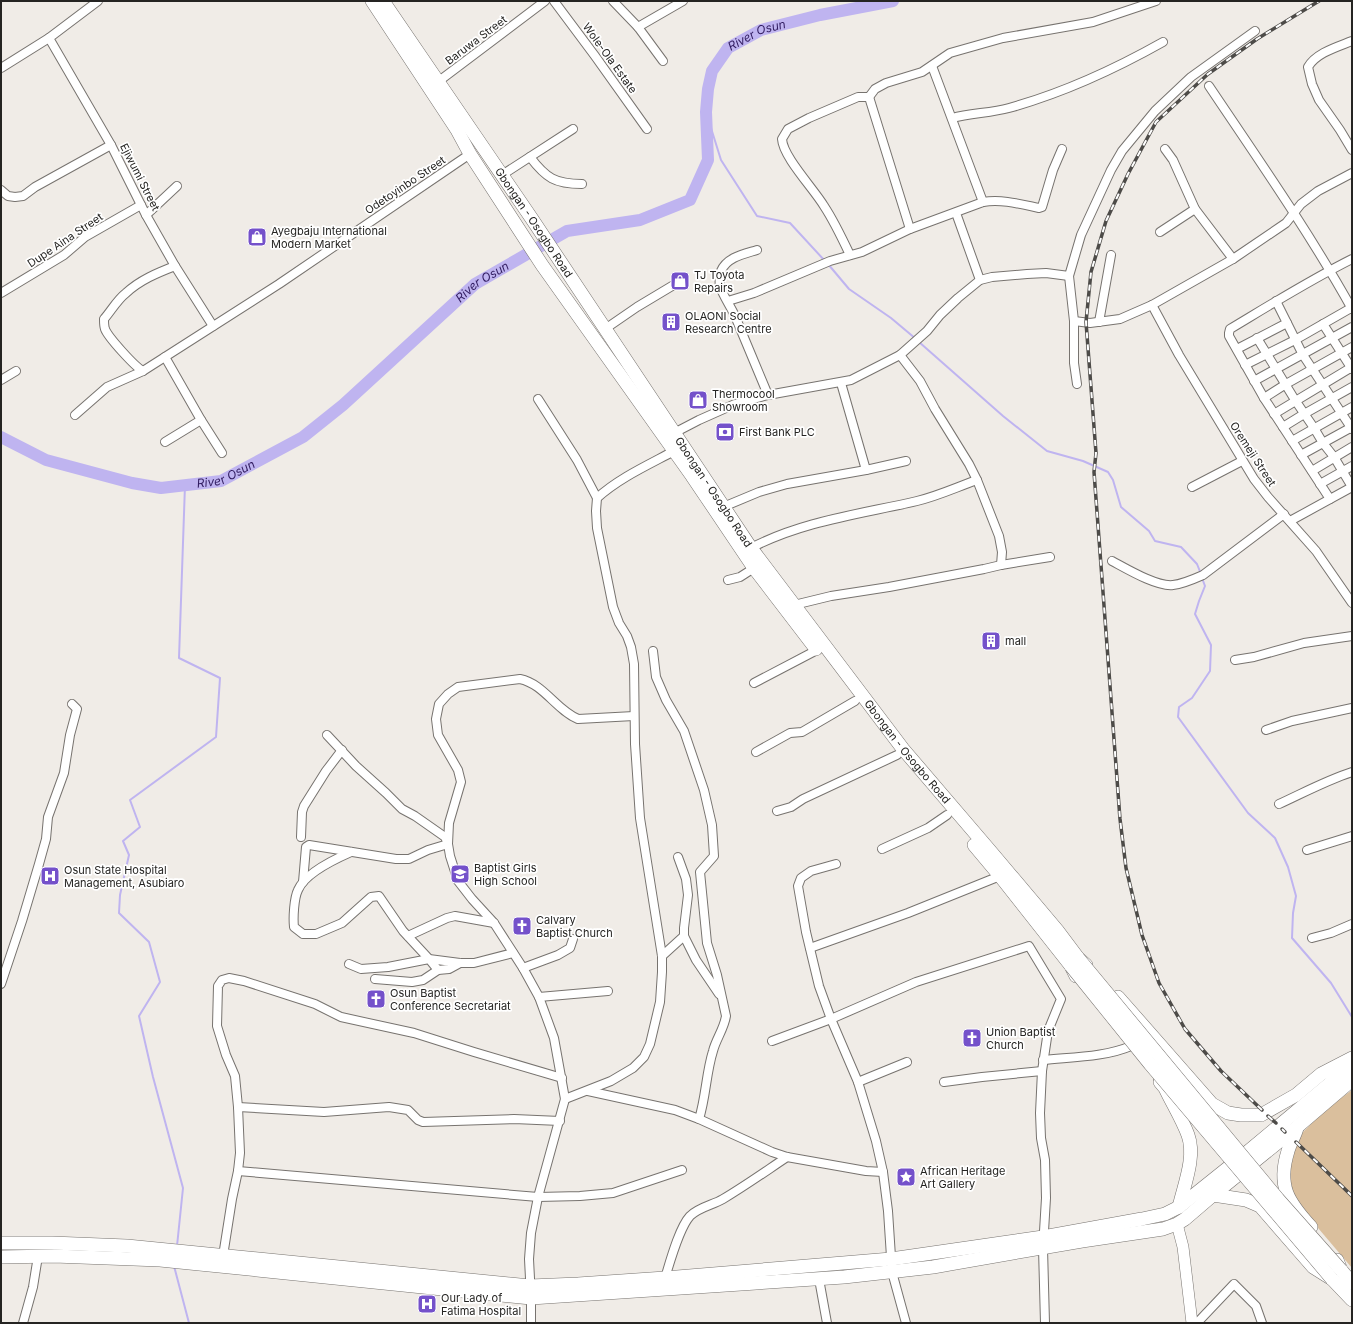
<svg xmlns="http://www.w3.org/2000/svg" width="1353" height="1324" viewBox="0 0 1353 1324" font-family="Inter,sans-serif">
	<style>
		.green { fill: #dabf9d }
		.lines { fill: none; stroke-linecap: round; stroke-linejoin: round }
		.stream { stroke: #bfb4f0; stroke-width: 2 }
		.river { stroke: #bfb4f0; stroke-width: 12 }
		.street-casing { stroke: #77736f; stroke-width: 10 }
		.secondary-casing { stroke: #77736f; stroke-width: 12 }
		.primary-casing { stroke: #77736f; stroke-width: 14 }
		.street { stroke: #fff; stroke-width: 8 }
		.secondary { stroke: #fff; stroke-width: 11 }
		.primary { stroke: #fff; stroke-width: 13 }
		.rail-casing { stroke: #4d4b48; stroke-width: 3.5 }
		.rail { stroke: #fff; stroke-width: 2; stroke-dasharray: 6; stroke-linecap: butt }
		.primary-bridge-casing { stroke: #77736f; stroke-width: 14; stroke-linecap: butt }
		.primary-bridge { stroke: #fff; stroke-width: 13 }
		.labels { text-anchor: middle; stroke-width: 3.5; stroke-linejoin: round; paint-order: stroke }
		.street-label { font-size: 11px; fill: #252422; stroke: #fff }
		.poi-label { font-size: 11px; fill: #252422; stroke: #fff; text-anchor: start }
		.water-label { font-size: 12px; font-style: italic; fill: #311c60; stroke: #fff }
	</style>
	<rect width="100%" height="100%" fill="#f0ece7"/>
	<polygon class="green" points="1352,1090 1352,1268 1296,1202 1289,1178 1290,1159 1303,1132 1325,1110"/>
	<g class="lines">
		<g class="stream">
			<polyline points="706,112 721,160 757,216 790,223 825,261"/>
			<polyline points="828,264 849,289 891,318 916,339"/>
			<polyline points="919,342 1003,416 1047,451 1083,461 1108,472 1113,480 1121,507 1149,531 1155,541 1181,547 1197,564 1201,574"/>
			<polyline points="1202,578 1205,586 1199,601 1195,614 1211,645 1210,671 1192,698 1179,707 1178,717 1248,813 1275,838 1288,867 1296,896 1293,913 1292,938 1331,983 1352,1017"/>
			<polyline points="177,1246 183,1188 153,1077 139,1016 160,982 149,942 119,913 120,895 129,855 123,841 140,827 130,800 216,737 220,678 179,658 185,485"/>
			<polyline points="174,1266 189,1323"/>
		</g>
		<path class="river" id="s1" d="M1,437L46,460L132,483L161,488L221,481L303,437L343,405L475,284L567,231L640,220L690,200L708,160L706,112L708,89L712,71L728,48L761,30L820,15L893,1"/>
		<g class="street-casing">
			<g id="street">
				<polyline points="98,1 49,38 111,145 146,215 175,266 213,326"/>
				<polyline points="554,1 595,56 647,129"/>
				<polyline points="613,1 638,27 663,61"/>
				<polyline points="638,27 683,1"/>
				<path d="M1352,41C1337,47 1316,53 1308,67L1312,84L1319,100L1340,130L1352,150"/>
				<polyline points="932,66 983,202"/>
				<polyline points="1,68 49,38"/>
				<polyline points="439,81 545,1"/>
				<path d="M1209,86C1258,159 1309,232 1352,309"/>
				<polyline points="869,97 875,89 886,83 922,72 950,53 1003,38 1093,22 1156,1"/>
				<polyline points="869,97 910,229"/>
				<path d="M952,118C971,113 991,113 1009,108C1063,93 1115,69 1163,42"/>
				<polyline points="1165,149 1173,160 1195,209 1233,259"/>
				<path d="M530,157C546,178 555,184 582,184"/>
				<polyline points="502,175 573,129"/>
				<polyline points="1,190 8,196 15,197 23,196 35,187 111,145"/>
				<polyline points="956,213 980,280"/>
				<polyline points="146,215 177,186"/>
				<polyline points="1160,232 1195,209"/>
				<path d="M757,250C744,254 727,257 721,271C720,275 719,281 720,286C722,294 731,307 735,316C746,342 757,369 768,395"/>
				<path d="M850,255C842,238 834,221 824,206C814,189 783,157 782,139L788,129L809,118L858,97H869"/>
				<polyline points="1,293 64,255 85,237 141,205"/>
				<path d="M728,301L754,293L830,261L862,252L910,229L983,202C1002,199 1020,204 1039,208L1042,207L1053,170L1062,149"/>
				<polyline points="1152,305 1179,355 1254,479 1268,497 1316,551 1352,603"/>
				<polyline points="1074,321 1090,323 1120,319 1152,305 1233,259 1286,223 1301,204 1318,191 1352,173"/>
				<polyline points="1099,322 1111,255"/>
				<polyline points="1287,323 1303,355 1352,429"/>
				<polyline points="1323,324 1352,369"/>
				<polyline points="605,329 637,307 677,283"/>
				<polyline points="1257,338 1295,400 1314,428 1323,443 1334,457 1352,487"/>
				<polyline points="1237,349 1287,323 1276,301"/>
				<polyline points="900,355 920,381 935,409 969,464 977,480 999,536 1002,552 1001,565"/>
				<polyline points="165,357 201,420 222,453"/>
				<polyline points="1245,365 1295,340 1351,308"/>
				<path d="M143,371C135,367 108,337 105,329C104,326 104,322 104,319C111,311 117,300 126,293C140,280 157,273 175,266"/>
				<polyline points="1,380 16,371"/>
				<polyline points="1254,381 1352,327"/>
				<polyline points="841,383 866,470"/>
				<polyline points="1077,384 1074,363 1074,321 1069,276 1081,235 1111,170 1122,151 1155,111 1191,77 1255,31"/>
				<polyline points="1264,398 1286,384 1352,347"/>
				<polyline points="538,399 577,460 597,498"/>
				<polyline points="1274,414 1352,367"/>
				<polyline points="75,415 107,387 143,371 279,284 470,154"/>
				<polyline points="1283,427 1304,414 1352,387"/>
				<polyline points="674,433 699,420 735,404 768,395 851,380 900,355 927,331 940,315 958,298 980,280 992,277 1027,274 1046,273 1069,276"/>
				<polyline points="1292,441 1352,407"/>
				<polyline points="165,442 201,420"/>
				<polyline points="1301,455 1352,427"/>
				<polyline points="1312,471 1352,447"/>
				<polyline points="1320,484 1352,466"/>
				<polyline points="1192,487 1242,461"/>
				<path d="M1330,499L1264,398L1229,336V333L1230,329C1270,305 1310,280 1352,259"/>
				<polyline points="723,507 759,492 787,484 866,470 906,461"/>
				<polyline points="1290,521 1352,487"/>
				<path d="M751,548C802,521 861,514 917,501C938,496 957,487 977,480"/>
				<path d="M1112,561C1127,569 1157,587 1173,585C1183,584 1194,579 1203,575L1284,514"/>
				<polyline points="728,580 740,577 754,568"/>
				<polyline points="794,605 831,596 889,587 984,569 1001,565 1050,557"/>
				<path d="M653,651L656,677L666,700L684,731L704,790L712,825L714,856L700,872L707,943L717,975L726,1016C724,1029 716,1039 713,1051C706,1073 706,1097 699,1119"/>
				<polyline points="1235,660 1254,657 1304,643 1352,636"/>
				<polyline points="754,683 817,650"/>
				<polyline points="1266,730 1292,721 1352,708"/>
				<polyline points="327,735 356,766 386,793 402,809 415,816 445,837 448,844 450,856 458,881 472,899 494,923 523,968 539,997 554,1038 565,1099 538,1197 531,1233 529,1259 531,1298 531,1323"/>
				<polyline points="756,752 790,733 802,732 855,701"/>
				<path d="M1279,804C1303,793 1327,780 1352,772"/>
				<polyline points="777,811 791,807 803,799 897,755"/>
				<polyline points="301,837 302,812 304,806 326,771 342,750"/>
				<polyline points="882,849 928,828 947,815"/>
				<polyline points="1307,850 1352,836"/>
				<path d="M351,852C335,859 305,873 298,890C294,898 293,918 294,927L303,934H316L342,923L371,897L379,896L403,931L429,959L460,963H474L513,953"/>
				<polyline points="678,857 686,879 688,895 684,928 684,936 696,960 719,994"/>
				<polyline points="836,864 811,871 801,878 798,886 806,932 819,986 831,1019 858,1082 876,1141 883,1172 888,1211 892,1272 906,1323"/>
				<path d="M303,882L306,847L309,845L396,859H409L428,850L448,844L449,823L461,782L458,770L438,735L436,719L439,704L448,694L458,687L520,679C544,684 556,710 578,719L634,716"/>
				<polyline points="408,936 447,918 455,916 494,923"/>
				<polyline points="1312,938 1331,933 1352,924"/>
				<polyline points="810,948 908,913 1000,876"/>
				<polyline points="662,956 684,936"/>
				<polyline points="349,964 361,969 388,967 429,959 438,970"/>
				<polyline points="523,968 558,955 570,948 573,939"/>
				<polyline points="375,979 412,982 423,980 438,970 449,969 460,963"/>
				<polyline points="1,984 22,921 39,864 46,839 48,817 64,773 70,735 77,709 72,704"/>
				<polyline points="539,997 608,991"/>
				<polyline points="772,1041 831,1019 916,982 1029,946 1061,999 1048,1031 1042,1071 1040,1113 1041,1138 1045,1160 1046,1198 1043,1248 1045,1323"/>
				<path d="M1043,1060C1071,1057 1106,1057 1131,1046"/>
				<polyline points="858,1082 907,1062"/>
				<polyline points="944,1082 982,1077 1042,1071"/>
				<polyline points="588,1091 675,1110 699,1119 772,1152 787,1157 866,1171 883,1172"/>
				<path d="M565,1099L611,1081L633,1068L644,1057L650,1044L660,1002L662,972V956L640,818L635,744L634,664L631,647L627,636L619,623L613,607L597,528L596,511L597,498C619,478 648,465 674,451"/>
				<polyline points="238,1107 324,1112 389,1107 408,1110 418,1120 423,1122 514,1119 560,1121"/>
				<polyline points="238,1171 538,1197 580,1196 613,1193 682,1170"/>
				<polyline points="223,1256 232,1199 238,1171 240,1153 238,1107 235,1076 226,1055 217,1026 218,986 222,980 229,978 244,981 315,1004 341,1017 414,1033 474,1052 562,1078"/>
				<path d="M665,1278C670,1262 679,1228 690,1216C699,1207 713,1205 723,1199C745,1186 766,1171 787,1157"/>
				<polyline points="819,1279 827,1323"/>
				<polyline points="23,1323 33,1287 38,1256"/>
				<polyline points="1197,1323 1234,1284 1256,1306 1262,1323"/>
			</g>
		</g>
		<g class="secondary-casing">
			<polyline id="secondary" points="1177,1224 1183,1247 1192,1323"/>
		</g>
		<g class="primary-casing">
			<g id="primary">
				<polyline points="372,1 457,130 470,154 542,265 692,476 754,568 816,649"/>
				<path id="s2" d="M383,1L532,219L751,548L903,749L992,853L1057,930L1078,958L1086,965"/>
				<polyline points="974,845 1000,876 1071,966 1076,976"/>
				<polyline points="1118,997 1212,1104 1228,1113 1241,1115 1261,1115 1296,1095 1321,1074 1352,1058"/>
				<path d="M1160,1082L1165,1088C1172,1103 1182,1119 1188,1135C1196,1157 1184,1185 1179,1207"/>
				<path d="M1297,1128C1295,1136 1290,1143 1288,1151C1277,1186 1288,1202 1311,1227"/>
				<polyline points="1213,1195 1246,1200 1260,1206 1313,1267 1332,1279 1352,1300"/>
				<polyline points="1,1243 52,1243 127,1246 530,1286 578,1284 665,1278 891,1259 1043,1237 1142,1219 1165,1214 1179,1207 1239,1159 1352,1065"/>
				<polyline points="1,1257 54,1256 160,1260 531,1298 844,1277 933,1267 1082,1241 1163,1229 1177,1224 1185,1219 1213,1195 1297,1127 1352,1080"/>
				<polyline points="1337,1260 1341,1270 1352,1283"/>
			</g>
		</g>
		<use href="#street" class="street"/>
		<use href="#secondary" class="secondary"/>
		<use href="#primary" class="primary"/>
		<g class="rail-casing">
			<g id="rail">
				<polyline points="1262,1110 1221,1071 1185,1029 1159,983 1142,935 1126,868 1120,819 1094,472 1096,453 1086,322 1091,272 1106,221 1128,174 1156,122 1208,74 1257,39 1319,1"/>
				<polyline points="1268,1116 1276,1123"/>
				<polyline points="1282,1129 1285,1132"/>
				<polyline points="1296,1142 1352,1196"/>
			</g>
		</g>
		<use href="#rail" class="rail"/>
		<g class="primary-bridge-casing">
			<g id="primary-bridge">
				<polyline points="1078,958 1278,1199 1341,1270"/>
				<polyline points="1071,966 1150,1064 1332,1279"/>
			</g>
		</g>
		<use href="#primary-bridge" class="primary-bridge"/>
	</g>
	<defs>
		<g id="shop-square" transform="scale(1)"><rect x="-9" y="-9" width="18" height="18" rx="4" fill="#7451ca" stroke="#fff"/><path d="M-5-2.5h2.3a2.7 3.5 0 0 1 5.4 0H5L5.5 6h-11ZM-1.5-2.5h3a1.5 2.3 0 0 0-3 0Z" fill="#fff"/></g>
		<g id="building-square" transform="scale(1)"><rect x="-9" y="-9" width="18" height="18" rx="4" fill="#7451ca" stroke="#fff"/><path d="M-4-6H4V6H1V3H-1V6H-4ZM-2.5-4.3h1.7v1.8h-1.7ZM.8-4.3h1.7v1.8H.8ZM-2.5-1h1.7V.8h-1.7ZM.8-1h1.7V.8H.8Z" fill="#fff"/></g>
		<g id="bank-square" transform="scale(1)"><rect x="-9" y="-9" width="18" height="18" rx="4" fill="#7451ca" stroke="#fff"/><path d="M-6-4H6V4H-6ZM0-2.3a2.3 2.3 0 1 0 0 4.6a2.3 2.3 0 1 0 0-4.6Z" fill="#fff"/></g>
		<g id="school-square" transform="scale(1)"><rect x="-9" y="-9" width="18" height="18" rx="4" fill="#7451ca" stroke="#fff"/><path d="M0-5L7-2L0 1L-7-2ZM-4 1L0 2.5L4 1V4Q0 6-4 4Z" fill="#fff"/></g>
		<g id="hospital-square" transform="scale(1)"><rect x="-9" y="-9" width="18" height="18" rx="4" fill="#7451ca" stroke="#fff"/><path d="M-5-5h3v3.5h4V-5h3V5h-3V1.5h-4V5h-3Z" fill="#fff"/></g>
		<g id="church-square" transform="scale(1)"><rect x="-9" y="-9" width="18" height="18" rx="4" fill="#7451ca" stroke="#fff"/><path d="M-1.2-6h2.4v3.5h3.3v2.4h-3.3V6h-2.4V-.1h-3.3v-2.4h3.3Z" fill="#fff"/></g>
		<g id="sight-square" transform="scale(1)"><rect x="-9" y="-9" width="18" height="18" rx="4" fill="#7451ca" stroke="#fff"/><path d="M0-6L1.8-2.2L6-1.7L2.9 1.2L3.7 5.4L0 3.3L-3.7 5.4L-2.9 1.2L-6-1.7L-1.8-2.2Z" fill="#fff"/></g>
	</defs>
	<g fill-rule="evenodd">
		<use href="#shop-square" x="257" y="237"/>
		<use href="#shop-square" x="680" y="281"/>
		<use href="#building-square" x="671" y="322"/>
		<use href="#shop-square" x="698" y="400"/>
		<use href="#bank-square" x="725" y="432"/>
		<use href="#building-square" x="991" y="641"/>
		<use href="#school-square" x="460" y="874"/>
		<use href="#hospital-square" x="50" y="876"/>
		<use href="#church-square" x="522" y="926"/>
		<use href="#church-square" x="376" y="999"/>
		<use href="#church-square" x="972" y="1038"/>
		<use href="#sight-square" x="906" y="1177"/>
		<use href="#hospital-square" x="427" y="1304"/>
	</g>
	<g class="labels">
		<g class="street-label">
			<text transform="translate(476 40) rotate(-37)" y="4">Baruwa Street</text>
			<text transform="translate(610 58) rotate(54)" y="4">Wole-Ola Estate</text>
			<text transform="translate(140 177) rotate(63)" y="4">Ejiwumi Street</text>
			<text transform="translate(405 185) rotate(-34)" y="4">Odetoyinbo Street</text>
			<text dy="4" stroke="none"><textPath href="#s2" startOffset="268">Gbongan - Osogbo Road</textPath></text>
			<text transform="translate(65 240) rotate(-34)" y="4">Dupe Aina Street</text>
			<text transform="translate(1253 454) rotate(57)" y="4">Oremeji Street</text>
			<text dy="4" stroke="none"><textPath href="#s2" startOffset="592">Gbongan - Osogbo Road</textPath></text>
			<text dy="4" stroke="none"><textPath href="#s2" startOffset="916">Gbongan - Osogbo Road</textPath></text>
		</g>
		<g class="poi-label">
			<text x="271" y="235">Ayegbaju International<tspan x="271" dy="13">Modern Market</tspan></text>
			<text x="694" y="279">TJ Toyota<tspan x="694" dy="13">Repairs</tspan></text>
			<text x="685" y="320">OLAONI Social<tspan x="685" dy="13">Research Centre</tspan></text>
			<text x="712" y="398">Thermocool<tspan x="712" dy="13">Showroom</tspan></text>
			<text x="739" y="436">First Bank PLC</text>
			<text x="1005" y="645">mall</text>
			<text x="474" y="872">Baptist Girls<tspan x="474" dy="13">High School</tspan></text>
			<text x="64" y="874">Osun State Hospital<tspan x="64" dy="13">Management, Asubiaro</tspan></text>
			<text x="536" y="924">Calvary<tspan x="536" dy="13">Baptist Church</tspan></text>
			<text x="390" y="997">Osun Baptist<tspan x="390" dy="13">Conference Secretariat</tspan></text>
			<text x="986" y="1036">Union Baptist<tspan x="986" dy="13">Church</tspan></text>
			<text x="920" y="1175">African Heritage<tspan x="920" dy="13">Art Gallery</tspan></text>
			<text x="441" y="1302">Our Lady of<tspan x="441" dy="13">Fatima Hospital</tspan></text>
		</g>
		<g class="water-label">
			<text dy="4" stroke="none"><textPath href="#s1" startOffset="980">River Osun</textPath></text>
			<text dy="4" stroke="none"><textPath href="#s1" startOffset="560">River Osun</textPath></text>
			<text dy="4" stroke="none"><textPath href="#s1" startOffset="236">River Osun</textPath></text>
		</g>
	</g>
	<rect width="1353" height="1324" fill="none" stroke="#252422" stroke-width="4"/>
</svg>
